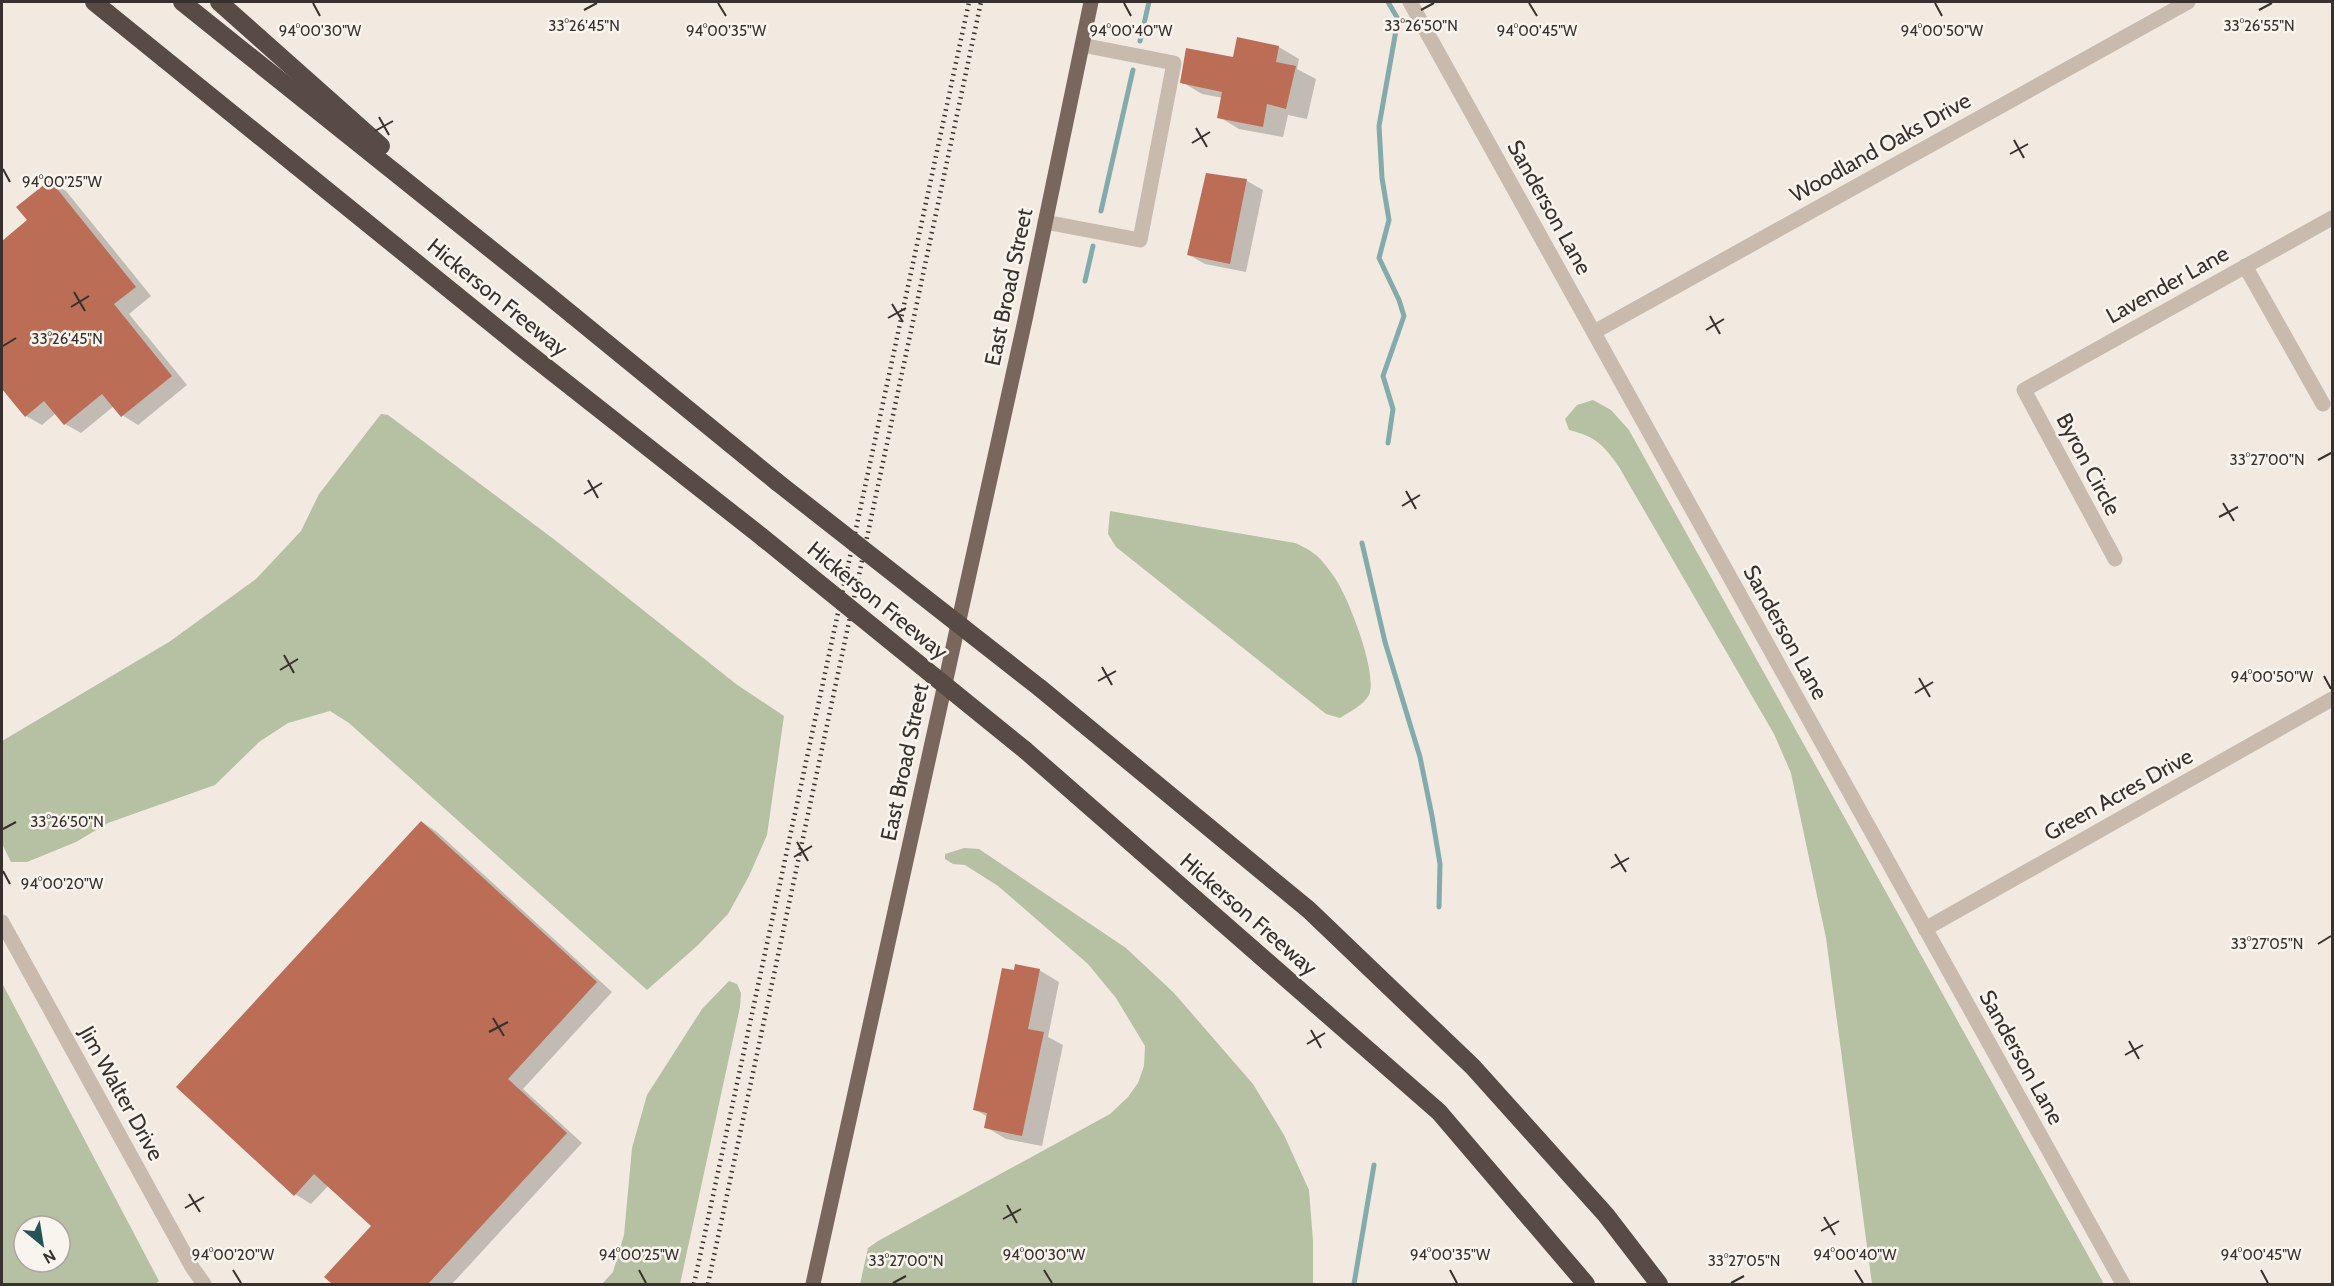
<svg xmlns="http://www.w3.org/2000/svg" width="2334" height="1286" viewBox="0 0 2334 1286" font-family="Cabin,sans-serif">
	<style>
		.green { fill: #b6c0a2; fill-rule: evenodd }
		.shadow { fill: #0003 }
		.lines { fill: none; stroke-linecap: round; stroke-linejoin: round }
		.stream { stroke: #83abac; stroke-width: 5 }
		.building { fill: #bb6d56 }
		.minor { stroke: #c9baae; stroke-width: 15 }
		.major { stroke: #79675e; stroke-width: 15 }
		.highway { stroke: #584a44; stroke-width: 18 }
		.rail { stroke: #38302c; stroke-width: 4.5; stroke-dasharray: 1.5 4.5; stroke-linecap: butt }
		.highway-bridge { stroke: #584a44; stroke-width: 18 }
		.ticks { fill: none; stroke: #38302c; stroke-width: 2 }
		.labels { text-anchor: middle; stroke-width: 5; stroke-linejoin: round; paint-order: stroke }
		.street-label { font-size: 22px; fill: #38302c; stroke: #f9f4ee }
		.ticks-label { font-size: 15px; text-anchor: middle; fill: #38302c; stroke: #f9f4ee; stroke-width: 5; stroke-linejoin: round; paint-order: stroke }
	</style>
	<rect width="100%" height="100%" fill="#f2eae1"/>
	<g class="green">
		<path d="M1593,400L1611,410L1629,430L2104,1284H1872L1826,938L1791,773L1774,734L1619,467C1603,444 1596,437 1569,430L1565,419L1577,405Z"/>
		<polygon points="381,414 388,415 555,540 736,684 784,716 767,835 749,876 728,914 697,946 647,990 349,723 330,711 288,723 259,742 215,785 108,823 76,842 27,862 11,862 2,844 2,741 169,642 256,579 301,531 319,494"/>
		<path d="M1110,511L1295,543C1306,548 1314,552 1322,561C1328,568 1334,576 1338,583C1350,603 1378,674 1369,695C1364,705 1349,712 1340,718L1326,714L1116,547L1108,534Z"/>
		<polygon points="964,848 979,849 1126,948 1174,993 1253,1084 1284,1135 1309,1190 1313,1241 1313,1284 860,1284 868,1248 878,1241 1110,1114 1128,1097 1138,1083 1144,1066 1145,1046 1116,998 1088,964 998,886 965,865 953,864 945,859 945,854"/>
		<polygon points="729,981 737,984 741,993 740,1007 680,1284 602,1284 613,1272 624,1235 632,1148 647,1095 702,1009"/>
		<path d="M2,983L159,1281L155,1284H2ZM24,1226H60V1262H24Z"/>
	</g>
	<g class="shadow">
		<polygon points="1238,39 1279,47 1299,59 1297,69 1316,79 1307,119 1288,115 1283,137 1239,129 1219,117 1223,98 1202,94 1182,82 1234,59"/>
		<polygon points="1207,175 1247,181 1263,190 1246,272 1205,264 1189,255"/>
		<polygon points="50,182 66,191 151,296 129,314 187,385 138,425 122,415 114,406 81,433 65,424 56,413 42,425 26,416 2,386 2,243 29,221"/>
		<polygon points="422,822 437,832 612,992 523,1089 582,1143 452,1284 334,1284 326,1277 373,1226 329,1185 311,1204 295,1194"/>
		<polygon points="1039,970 1059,982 1048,1037 1063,1045 1042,1146 1006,1139 986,1127 988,1117 974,1109 1015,972"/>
	</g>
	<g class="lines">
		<g class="stream">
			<polyline points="1388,2 1398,19 1379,126 1382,178 1389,220 1379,258 1399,300 1404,316 1383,376 1393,409 1388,443"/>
			<polyline points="1140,41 1149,2"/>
			<polyline points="1101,211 1133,70"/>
			<polyline points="1085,281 1093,246"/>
			<polyline points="1362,543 1385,642 1420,757 1432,816 1440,864 1439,907"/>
			<polyline points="1354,1284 1374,1165"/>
		</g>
	</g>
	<g class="building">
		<polygon points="1237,37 1279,46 1276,62 1296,66 1286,109 1267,104 1263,127 1217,118 1222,92 1180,83 1186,48 1233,57"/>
		<polygon points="1206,173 1247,179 1230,264 1187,255"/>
		<polygon points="50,180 136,287 114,304 172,376 121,417 102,394 64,425 44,401 25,417 2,389 2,241 27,220 16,207"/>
		<polygon points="421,821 597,982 508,1079 567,1133 428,1284 332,1284 324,1277 371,1226 314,1174 294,1196 176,1087"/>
		<polygon points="1015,964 1040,969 1028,1029 1044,1032 1022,1136 984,1128 987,1113 973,1110 1002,968 1014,970"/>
	</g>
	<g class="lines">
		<g class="minor">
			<polyline points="1410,2 2123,1284"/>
			<polyline points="1045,222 1140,240 1174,63 1082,45"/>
			<polyline points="2245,266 2323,404"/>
			<polyline points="1594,332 2188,2"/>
			<polyline points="2115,559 2024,390 2332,218"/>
			<polyline points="2,922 192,1267 204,1284"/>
			<polyline points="1925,929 2332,699"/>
		</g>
		<polyline class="major" points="813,1284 1025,320 1091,2"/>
		<g class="highway">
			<polyline points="94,2 518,345 762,537"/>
			<polyline points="182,2 543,291 777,482"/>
			<polyline points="219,2 381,146"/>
			<polyline points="1040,688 1309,910 1473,1067 1606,1215 1659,1284"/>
			<polyline points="1025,750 1439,1112 1586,1284"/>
		</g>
		<g class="rail">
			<polyline points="694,1284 969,2"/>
			<polyline points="708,1284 981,2"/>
		</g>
		<g class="highway-bridge">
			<polyline points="777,482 1040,688"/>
			<polyline points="762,537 1025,750"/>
		</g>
	</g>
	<path class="ticks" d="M313,3L320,16M718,3L726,16M1124,3L1131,16M1529,3L1537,16M1935,3L1942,16M584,10L597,3M1421,10L1434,3M2259,10L2272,3M379,117L389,135M1196,128L1207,147M375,131L393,121M2014,140L2024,158M1192,143L1210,132M2010,154L2028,144M3,169L10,182M74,292L85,311M892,304L903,322M71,307L89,296M1710,316L1720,334M888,318L906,308M1706,330L1724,319M3,346L16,338M2318,460L2331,453M588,480L598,498M1406,491L1416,509M584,494L602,483M2223,503L2234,521M1402,506L1420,495M2219,517L2238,507M284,655L294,673M1102,667L1112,685M280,670L298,659M2324,676L2331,689M1919,678L1930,697M1098,681L1116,671M1915,693L1933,682M3,829L16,822M797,842L808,861M1615,854L1626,872M794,857L812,846M1611,868L1629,858M3,871L10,884M2318,944L2331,936M493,1018L504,1036M1311,1030L1321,1048M489,1032L508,1022M2129,1041L2139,1059M1307,1044L1325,1033M2125,1055L2143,1045M189,1194L200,1212M1007,1205L1017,1223M185,1208L204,1197M1824,1217L1835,1235M1003,1219L1021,1209M1821,1231L1839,1221M233,1270L241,1283M639,1270L646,1283M1044,1270L1052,1283M1450,1270L1457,1283M1855,1270L1863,1283M2261,1270L2268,1283M893,1283L906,1276M1731,1283L1744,1276"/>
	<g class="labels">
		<g class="street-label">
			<text transform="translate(1880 147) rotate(-29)" y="8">Woodland Oaks Drive</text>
			<text transform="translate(1550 207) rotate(61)" y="8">Sanderson Lane</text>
			<text transform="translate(2167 284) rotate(-29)" y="8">Lavender Lane</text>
			<text transform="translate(1008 287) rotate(-78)" y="8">East Broad Street</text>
			<text transform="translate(498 297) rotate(39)" y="8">Hickerson Freeway</text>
			<text transform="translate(2089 464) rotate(62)" y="8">Byron Circle</text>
			<text transform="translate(878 600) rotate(39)" y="8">Hickerson Freeway</text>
			<text transform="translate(1786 632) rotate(61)" y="8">Sanderson Lane</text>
			<text transform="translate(904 762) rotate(-78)" y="8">East Broad Street</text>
			<text transform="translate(2118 794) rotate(-29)" y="8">Green Acres Drive</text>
			<text transform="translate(1249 914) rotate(41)" y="8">Hickerson Freeway</text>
			<text transform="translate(2022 1057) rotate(61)" y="8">Sanderson Lane</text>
			<text transform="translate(122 1093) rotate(61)" y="8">Jim Walter Drive</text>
		</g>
	</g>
	<g class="ticks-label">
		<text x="584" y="31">33°26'45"N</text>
		<text x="1421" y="31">33°26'50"N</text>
		<text x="2259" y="31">33°26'55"N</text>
		<text x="1131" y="36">94°00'40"W</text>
		<text x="1942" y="36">94°00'50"W</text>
		<text x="320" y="36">94°00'30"W</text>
		<text x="726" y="36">94°00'35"W</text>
		<text x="1537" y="36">94°00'45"W</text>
		<text x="62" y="187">94°00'25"W</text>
		<text x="67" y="344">33°26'45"N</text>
		<text x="2267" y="465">33°27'00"N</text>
		<text x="2272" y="682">94°00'50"W</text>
		<text x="67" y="827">33°26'50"N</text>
		<text x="62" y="889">94°00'20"W</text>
		<text x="2267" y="949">33°27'05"N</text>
		<text x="233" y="1260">94°00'20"W</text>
		<text x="639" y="1260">94°00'25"W</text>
		<text x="1044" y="1260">94°00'30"W</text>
		<text x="1450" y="1260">94°00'35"W</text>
		<text x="1855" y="1260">94°00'40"W</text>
		<text x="2261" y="1260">94°00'45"W</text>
		<text x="906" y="1266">33°27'00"N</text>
		<text x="1744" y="1266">33°27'05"N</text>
	</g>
	<rect width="2334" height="1286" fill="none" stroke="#38302c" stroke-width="6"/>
	<g transform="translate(42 1244) rotate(150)"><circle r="28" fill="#f9f4ee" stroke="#aca6a0" stroke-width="1.5"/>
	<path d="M0-4.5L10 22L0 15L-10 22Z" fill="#245457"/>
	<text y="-9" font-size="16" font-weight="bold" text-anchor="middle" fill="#38302c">N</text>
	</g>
</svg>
